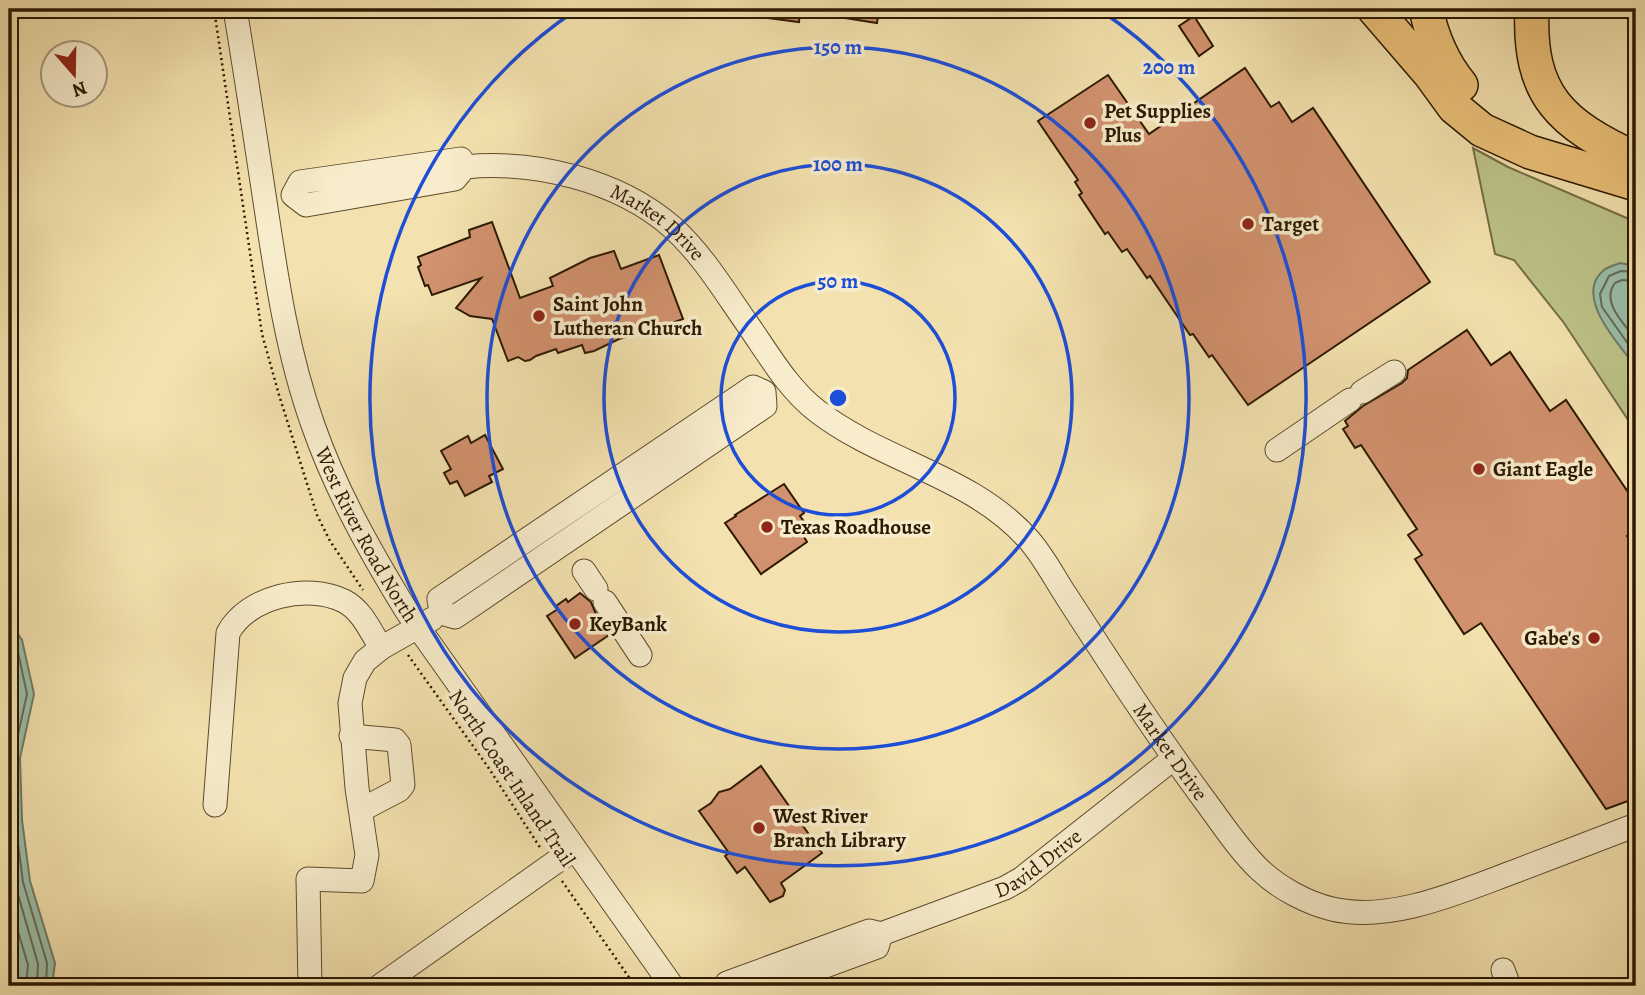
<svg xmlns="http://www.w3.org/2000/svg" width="1645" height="995" viewBox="0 0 1645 995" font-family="Alegreya,serif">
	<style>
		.green { fill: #bdc38a; stroke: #746e46; stroke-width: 2 }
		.water { fill: #9bbea9; stroke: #6f7c66; stroke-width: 2 }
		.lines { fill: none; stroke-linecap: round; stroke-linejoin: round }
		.shore { stroke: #646c56; stroke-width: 2 }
		.building { fill: #d2926f; stroke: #2c1902; stroke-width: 2 }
		.minor-casing { stroke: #5e4b2d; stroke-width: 25 }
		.highway-casing { stroke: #2c1902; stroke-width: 36 }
		.path { stroke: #2c1902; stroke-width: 2.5; stroke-dasharray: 2 3.5; stroke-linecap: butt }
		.minor { stroke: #f7eccb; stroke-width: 23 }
		.highway { stroke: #eac178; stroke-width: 33 }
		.ring { fill: none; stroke: #1d4ed8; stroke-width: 3.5 }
		.poi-dot { fill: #8f2418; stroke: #f7eccb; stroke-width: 2.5 }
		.labels { text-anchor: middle; stroke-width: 7; stroke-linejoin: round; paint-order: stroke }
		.poi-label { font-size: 21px; font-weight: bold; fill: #2c1902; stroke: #f7eccb; text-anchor: start }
		.street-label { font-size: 21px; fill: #2c1902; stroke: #f7eccb }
		.centre { fill: #1d4ed8; stroke: #f7eccb; stroke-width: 3.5 }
		.ring-label { font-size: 21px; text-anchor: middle; font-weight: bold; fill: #1d4ed8; stroke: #f7eccb; stroke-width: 7; stroke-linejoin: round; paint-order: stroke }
	</style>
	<rect width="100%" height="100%" fill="#f3e2af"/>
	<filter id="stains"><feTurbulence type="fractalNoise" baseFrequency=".00286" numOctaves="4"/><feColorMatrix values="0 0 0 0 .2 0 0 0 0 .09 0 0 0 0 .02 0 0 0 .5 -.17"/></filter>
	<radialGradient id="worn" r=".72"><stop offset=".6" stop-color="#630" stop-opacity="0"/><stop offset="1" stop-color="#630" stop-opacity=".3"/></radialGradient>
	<polygon class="green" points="1473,148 1508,167 1636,222 1636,432 1564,323 1514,260 1495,254"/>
	<g class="water">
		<path d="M1620,263L1636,266V367C1620,345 1572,296 1604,270C1608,267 1615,265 1620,263Z"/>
		<polygon points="9,621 22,640 34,694 20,758 22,820 30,881 55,963 52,986 9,986"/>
	</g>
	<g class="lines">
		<g class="shore">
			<polyline points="1636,272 1621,271 1609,276 1600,294 1602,307 1636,355"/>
			<path d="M1636,281L1622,280L1615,283C1600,302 1625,324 1636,340"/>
			<polyline points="9,633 16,643 27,694 13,757 15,821 23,882 47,963 46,986"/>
			<polyline points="9,653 18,695 9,737"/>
			<polyline points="9,842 15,884 38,964 37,986"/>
			<polyline points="9,901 28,965 26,986"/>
		</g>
	</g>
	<g class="building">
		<polygon points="761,9 800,9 799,22 760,17"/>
		<polygon points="833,9 879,9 877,23 832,16"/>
		<polygon points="1194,16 1213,46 1199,56 1179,26"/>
		<polygon points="1245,68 1271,107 1279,102 1292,122 1313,108 1430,282 1248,405 1212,355 1209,357 1193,334 1190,335 1150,276 1147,278 1127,249 1122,252 1108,232 1105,234 1079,195 1082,193 1075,182 1078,180 1038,121 1108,75 1149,134"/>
		<polygon points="492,222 520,298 553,286 550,278 590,258 614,251 621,269 659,255 683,319 656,329 619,339 594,351 585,353 582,345 558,353 556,349 536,356 530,360 525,361 518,357 508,361 492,319 470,316 456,308 481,278 432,295 428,285 425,286 418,267 421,265 418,257 470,237 469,230"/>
		<polygon points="1467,330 1491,365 1510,352 1550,411 1566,400 1636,504 1636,530 1627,536 1636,549 1636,798 1606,809 1481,623 1464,634 1415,559 1422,555 1408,535 1417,529 1361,445 1355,448 1343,429 1348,426 1345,421 1363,406 1402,383 1407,378 1408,370"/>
		<polygon points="485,435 503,469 489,476 492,482 465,496 457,481 450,484 444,473 451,469 441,451 468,436 471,443"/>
		<polygon points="784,484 804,513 800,516 810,530 803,535 807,542 761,574 725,523 736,516 735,515"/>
		<polygon points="580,593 591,602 598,619 609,635 575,658 547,616 558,609 556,606 566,599 568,602"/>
		<polygon points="761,766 822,853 781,883 785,890 783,896 770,902 745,867 737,873 725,856 729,853 699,811 711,803 719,792 730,789"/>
	</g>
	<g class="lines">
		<g class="minor-casing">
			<g id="minor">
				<path id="s1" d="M235,9C246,75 256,142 266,208C277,282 288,355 313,425C336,491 370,551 406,610L672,986"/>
				<path id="s2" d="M465,167L461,159L300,182L293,195L306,205L455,179L465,167C535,160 618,180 672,227C702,254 723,289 746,322C768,353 787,388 817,411C883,462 973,476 1029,540C1044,557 1055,579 1067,597C1111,665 1155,733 1203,798C1221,822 1238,849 1260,870C1279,888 1307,903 1332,909C1392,923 1461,891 1516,871C1556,856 1596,840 1636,825"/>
				<polygon points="753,387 764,392 765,406 455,617 441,613 439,599"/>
				<polyline points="1362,392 1394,372"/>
				<polyline points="1277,450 1350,400"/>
				<polyline points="584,571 596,589"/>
				<polyline points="605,602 640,655"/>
				<polyline points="351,736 395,740 399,745 403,785 399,790 361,810"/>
				<path d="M215,805L228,633C248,596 308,583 344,601C362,610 371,632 381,648"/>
				<polyline points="1503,970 1509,986"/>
				<polyline points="310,986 308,879 362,881 367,855 357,788 350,703 355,678 365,661 381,648 432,619"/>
				<polyline points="380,986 574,849"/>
				<path id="s3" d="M726,986L727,983L869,931L881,934L1005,888L1021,879L1174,758"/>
				<polyline points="771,986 877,947 881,934"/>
			</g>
		</g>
		<g class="highway-casing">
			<g id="highway">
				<polyline points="1374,9 1430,74 1454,107 1482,130 1530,152 1636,184"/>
				<path d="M1426,9C1432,37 1442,62 1461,85"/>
				<path d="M1532,9C1528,96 1561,124 1636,159"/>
			</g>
		</g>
		<g class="path">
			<polyline points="214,9 262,334 279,395 317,515 330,541 363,590"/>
			<polyline points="408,655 488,767 541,849"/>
			<polyline points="562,881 635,986"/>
		</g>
		<use href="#minor" class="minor"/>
		<use href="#highway" class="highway"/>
	</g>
	<g class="ring">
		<circle cx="838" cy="398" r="117"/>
		<circle cx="838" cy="398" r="234"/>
		<circle cx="838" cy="398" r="351"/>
		<path d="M1100 10A468 468 0 1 1 576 10"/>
	</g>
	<g class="poi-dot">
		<circle cx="1090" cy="123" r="7"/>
		<circle cx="1248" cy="224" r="7"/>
		<circle cx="539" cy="316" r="7"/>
		<circle cx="1479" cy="469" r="7"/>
		<circle cx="767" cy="527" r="7"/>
		<circle cx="575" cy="624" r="7"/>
		<circle cx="1594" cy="638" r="7"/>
		<circle cx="759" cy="828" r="7"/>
	</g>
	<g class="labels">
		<g class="poi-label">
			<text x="1104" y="118">Pet Supplies<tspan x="1104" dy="24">Plus</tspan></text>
			<text x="1262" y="231">Target</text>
			<text x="553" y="311">Saint John<tspan x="553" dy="24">Lutheran Church</tspan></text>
			<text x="1493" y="476">Giant Eagle</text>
			<text x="781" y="534">Texas Roadhouse</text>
			<text x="589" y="631">KeyBank</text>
			<text x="1580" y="645" text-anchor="end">Gabe's</text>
			<text x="773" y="823">West River<tspan x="773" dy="24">Branch Library</tspan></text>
		</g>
		<g class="street-label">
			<text dy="7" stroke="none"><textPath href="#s2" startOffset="576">Market Drive</textPath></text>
			<text dy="7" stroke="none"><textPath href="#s1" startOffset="546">West River Road North</textPath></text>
			<text dy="7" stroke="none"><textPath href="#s2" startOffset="1330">Market Drive</textPath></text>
			<text transform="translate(512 778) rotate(56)" y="7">North Coast Inland Trail</text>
			<text dy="7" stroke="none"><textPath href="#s3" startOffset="340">David Drive</textPath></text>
		</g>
	</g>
	<circle cx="838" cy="398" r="10" class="centre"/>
	<g class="ring-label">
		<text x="838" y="54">150 m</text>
		<text x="1169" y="74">200 m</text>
		<text x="838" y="171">100 m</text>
		<text x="838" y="288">50 m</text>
	</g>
	<rect width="1645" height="995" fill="none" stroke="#f3e2af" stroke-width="35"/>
	<rect x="10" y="10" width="1624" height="974" fill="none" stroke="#2c1902" stroke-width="3.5"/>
	<rect x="18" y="18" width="1610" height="960" fill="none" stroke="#2c1902" stroke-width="2"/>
	<g transform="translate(74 74) rotate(160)"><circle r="33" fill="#f7eccb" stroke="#a6987b" stroke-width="2"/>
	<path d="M0-5L12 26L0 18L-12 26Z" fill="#8f2418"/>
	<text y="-10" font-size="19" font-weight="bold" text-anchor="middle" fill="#2c1902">N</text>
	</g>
	<rect width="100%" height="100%" filter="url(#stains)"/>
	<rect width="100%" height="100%" fill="url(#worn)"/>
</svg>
